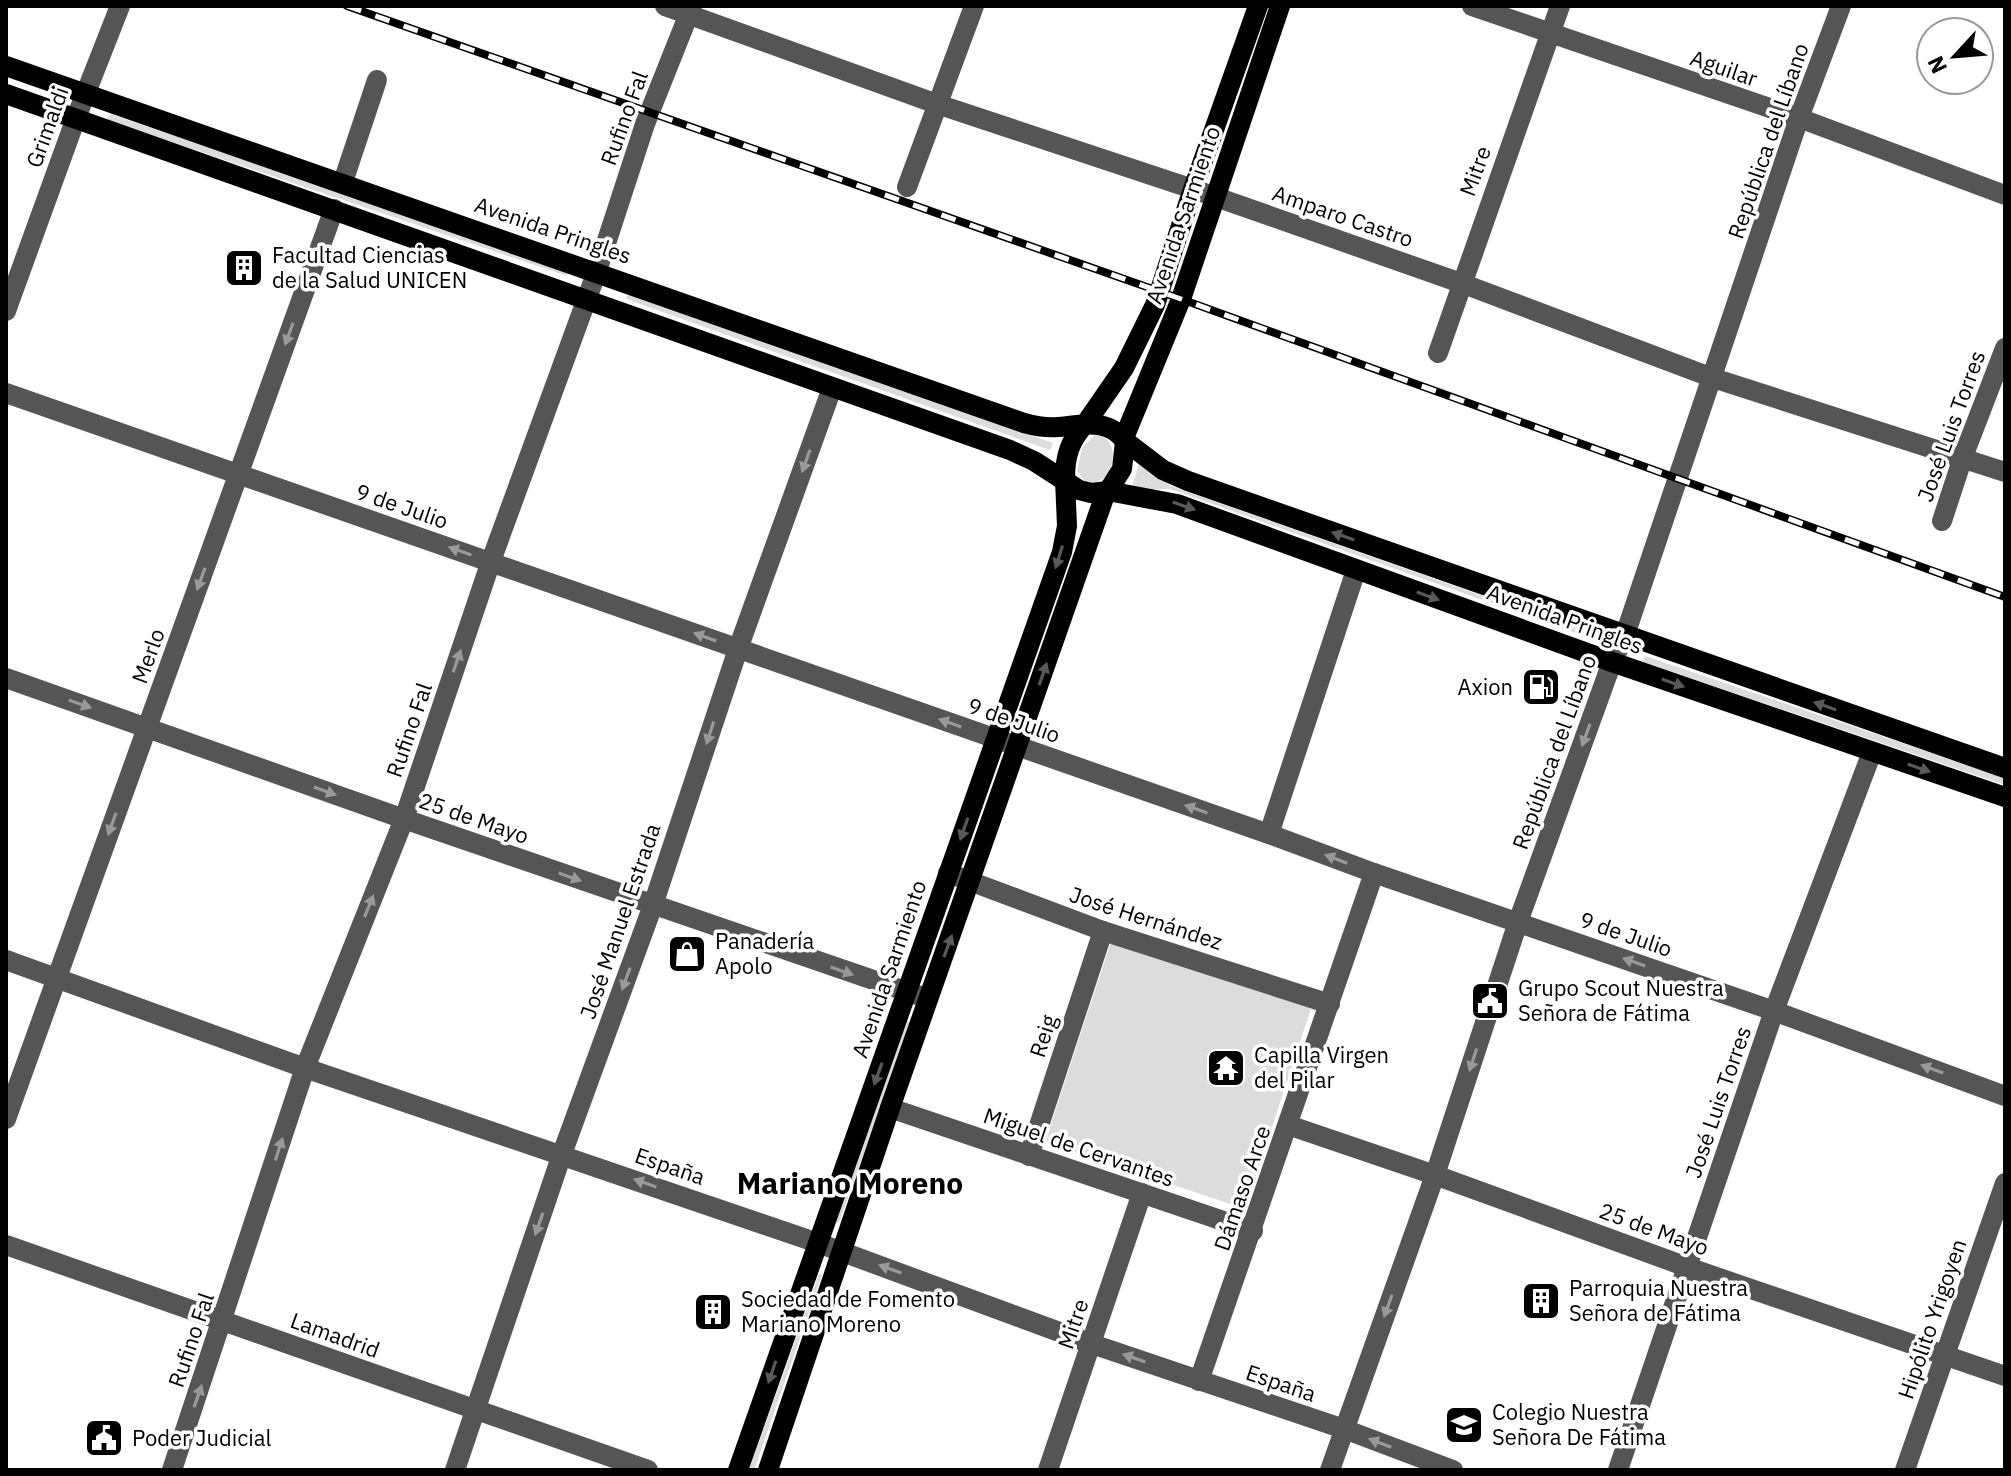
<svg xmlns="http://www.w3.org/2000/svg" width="2011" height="1476" viewBox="0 0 2011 1476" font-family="'IBM Plex Sans',sans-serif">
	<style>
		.green { fill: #dcdcdc }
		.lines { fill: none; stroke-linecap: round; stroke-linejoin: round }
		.minor { stroke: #555; stroke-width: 20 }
		.major { stroke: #000; stroke-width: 20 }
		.rail-casing { stroke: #000; stroke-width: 8 }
		.rail { stroke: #fff; stroke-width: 5; stroke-dasharray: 15; stroke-linecap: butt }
		.oneway { fill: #999 }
		.oneway2 { fill: #595959 }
		.labels { text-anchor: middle; stroke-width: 7; stroke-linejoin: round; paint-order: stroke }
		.street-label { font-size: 22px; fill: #000; stroke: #fff }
		.poi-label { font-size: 22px; fill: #000; stroke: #fff; text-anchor: start }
		.district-label { font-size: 30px; font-weight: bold; fill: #000; stroke: #fff }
	</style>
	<rect width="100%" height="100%" fill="#fff"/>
	<g class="green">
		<polygon points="110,114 570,270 567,276 107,120"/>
		<polygon points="628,293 1053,443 1050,450 626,299"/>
		<path d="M1095,435C1122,435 1118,486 1086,483L1077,471L1082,448Z"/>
		<polygon points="1139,464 1171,486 1588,633 1587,637 1170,489 1131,490"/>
		<polygon points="1645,656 2005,778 2005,785 1643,662"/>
		<polygon points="1112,939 1312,1006 1245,1209 1045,1142"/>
		<polygon points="906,1021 910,1023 839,1223 836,1222"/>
		<polygon points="819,1274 822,1275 754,1470 749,1470"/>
	</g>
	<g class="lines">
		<g class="minor">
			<polyline points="665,6 937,104 1193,189 1461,283 1713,378 2005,472"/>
			<polyline points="1472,6 1799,118 2005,195"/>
			<polyline points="343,182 377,80"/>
			<polyline points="907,187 974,6"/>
			<polyline points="6,311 76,118 120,6"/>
			<polyline points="1438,353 1560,6"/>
			<polyline points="6,393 1269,834 1374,873 1774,1011 2005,1096"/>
			<polyline points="1942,521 1963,457 2005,348"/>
			<polyline points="6,678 404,819 920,996"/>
			<polyline points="1269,834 1356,570"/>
			<polyline points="948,873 1103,931 1330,1004"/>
			<polyline points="6,960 305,1068 818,1243 1092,1344 1344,1429 1453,1470"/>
			<polyline points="890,1108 1253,1231"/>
			<polyline points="6,1119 334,209"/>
			<polyline points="1288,1125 1435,1175 1687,1267 2005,1376"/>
			<polyline points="1029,1156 1103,931"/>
			<polyline points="6,1245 648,1470"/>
			<polyline points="1199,1381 1374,873"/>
			<polyline points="172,1470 305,1068 404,819 491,561 597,271 645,124 692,6"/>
			<polyline points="455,1470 562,1154 653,905 738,649 832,388"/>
			<polyline points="1048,1470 1142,1193"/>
			<polyline points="1330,1470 1435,1175 1518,922 1612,662 1625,635 1799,118 1841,6"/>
			<polyline points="1618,1470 1774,1011 1872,752"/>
			<polyline points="1905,1470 2005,1183"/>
		</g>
		<g class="major">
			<path d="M6,66L1024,423C1035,426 1046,428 1058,427C1082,425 1108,418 1125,441L1122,469L1108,491"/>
			<polyline points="6,94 1010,450 1034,461 1079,490 1091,493 1108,491 1177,504 1612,662 2005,797"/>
			<polyline points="1086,423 1124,368 1155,305 1193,189 1258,6"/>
			<polyline points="1124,438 1181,299 1280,6"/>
			<polyline points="1125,441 1163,470 1188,481 2005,768"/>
			<path d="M1065,479C1065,455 1070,441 1085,424"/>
			<polyline points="738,1470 1062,552 1067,526 1065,480"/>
			<polyline points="768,1470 890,1108 1106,492"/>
		</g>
		<g class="rail-casing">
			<polyline id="rail" points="347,6 1181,299 2005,597"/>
		</g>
		<use href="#rail" class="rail"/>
	</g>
	<defs><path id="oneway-solid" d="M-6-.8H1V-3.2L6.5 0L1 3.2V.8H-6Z" transform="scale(2)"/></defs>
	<g class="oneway">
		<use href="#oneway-solid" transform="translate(289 334) rotate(110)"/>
		<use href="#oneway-solid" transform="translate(806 461) rotate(110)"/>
		<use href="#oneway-solid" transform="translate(460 551) rotate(-161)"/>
		<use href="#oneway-solid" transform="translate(201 579) rotate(110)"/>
		<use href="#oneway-solid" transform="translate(705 637) rotate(-160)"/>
		<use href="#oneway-solid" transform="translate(457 661) rotate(-71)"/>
		<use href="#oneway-solid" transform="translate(80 704) rotate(19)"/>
		<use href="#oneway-solid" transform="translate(950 723) rotate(-161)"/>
		<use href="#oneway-solid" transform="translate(710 733) rotate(108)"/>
		<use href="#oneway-solid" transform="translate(1586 735) rotate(110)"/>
		<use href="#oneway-solid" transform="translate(325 791) rotate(20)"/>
		<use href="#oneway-solid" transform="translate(1196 809) rotate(-161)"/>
		<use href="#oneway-solid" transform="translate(112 824) rotate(110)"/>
		<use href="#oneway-solid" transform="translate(1336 859) rotate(-159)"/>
		<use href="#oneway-solid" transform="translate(570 877) rotate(19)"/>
		<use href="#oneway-solid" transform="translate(369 906) rotate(-68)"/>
		<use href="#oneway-solid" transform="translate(1634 962) rotate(-161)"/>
		<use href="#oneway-solid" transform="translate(842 971) rotate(19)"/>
		<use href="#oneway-solid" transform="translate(626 979) rotate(110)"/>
		<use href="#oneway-solid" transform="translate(1473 1060) rotate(108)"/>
		<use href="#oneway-solid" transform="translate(1932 1069) rotate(-160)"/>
		<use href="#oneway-solid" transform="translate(279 1149) rotate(-72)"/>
		<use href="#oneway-solid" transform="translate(645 1183) rotate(-161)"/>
		<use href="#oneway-solid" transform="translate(539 1224) rotate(109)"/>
		<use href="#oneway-solid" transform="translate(890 1269) rotate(-160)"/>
		<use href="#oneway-solid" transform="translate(1388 1306) rotate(110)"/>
		<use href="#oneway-solid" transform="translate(1134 1358) rotate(-161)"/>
		<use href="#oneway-solid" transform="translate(198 1396) rotate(-71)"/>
		<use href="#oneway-solid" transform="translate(1380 1443) rotate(-159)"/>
	</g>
	<g class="oneway2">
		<use href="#oneway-solid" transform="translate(1184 506) rotate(19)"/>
		<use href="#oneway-solid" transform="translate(1343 536) rotate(-161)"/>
		<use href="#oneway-solid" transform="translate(1059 557) rotate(107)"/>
		<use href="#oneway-solid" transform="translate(1428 596) rotate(20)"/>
		<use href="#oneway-solid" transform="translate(1043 674) rotate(-71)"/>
		<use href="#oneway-solid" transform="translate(1673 683) rotate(19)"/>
		<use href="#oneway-solid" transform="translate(1825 706) rotate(-161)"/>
		<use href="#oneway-solid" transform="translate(1919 768) rotate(19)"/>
		<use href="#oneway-solid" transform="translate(964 829) rotate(109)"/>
		<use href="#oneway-solid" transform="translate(948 946) rotate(-70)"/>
		<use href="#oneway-solid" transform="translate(878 1074) rotate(110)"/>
		<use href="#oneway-solid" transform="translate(772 1372) rotate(109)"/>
	</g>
	<defs>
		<g id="building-square" transform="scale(2)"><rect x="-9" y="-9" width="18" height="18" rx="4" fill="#000" stroke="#fff"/><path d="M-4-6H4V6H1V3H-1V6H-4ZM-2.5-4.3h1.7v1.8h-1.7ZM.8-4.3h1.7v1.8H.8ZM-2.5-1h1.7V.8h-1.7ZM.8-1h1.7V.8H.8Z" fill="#fff"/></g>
		<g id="fuel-square" transform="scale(2)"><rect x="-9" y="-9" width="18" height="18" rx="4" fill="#000" stroke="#fff"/><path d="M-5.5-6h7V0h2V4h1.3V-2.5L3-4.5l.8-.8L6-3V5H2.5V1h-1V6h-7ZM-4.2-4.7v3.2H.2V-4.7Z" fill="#fff"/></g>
		<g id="shop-square" transform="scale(2)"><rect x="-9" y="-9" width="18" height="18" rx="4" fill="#000" stroke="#fff"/><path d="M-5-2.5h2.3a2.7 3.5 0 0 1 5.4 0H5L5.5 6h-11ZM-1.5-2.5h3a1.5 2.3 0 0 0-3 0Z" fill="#fff"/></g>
		<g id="civic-square" transform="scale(2)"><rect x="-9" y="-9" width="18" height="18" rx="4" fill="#000" stroke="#fff"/><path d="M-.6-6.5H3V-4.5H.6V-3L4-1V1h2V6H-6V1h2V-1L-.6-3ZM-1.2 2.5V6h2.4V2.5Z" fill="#fff"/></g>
		<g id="temple-square" transform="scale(2)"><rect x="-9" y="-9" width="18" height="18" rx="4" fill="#000" stroke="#fff"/><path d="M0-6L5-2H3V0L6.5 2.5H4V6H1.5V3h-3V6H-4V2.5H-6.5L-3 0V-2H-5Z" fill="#fff"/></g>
		<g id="school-square" transform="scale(2)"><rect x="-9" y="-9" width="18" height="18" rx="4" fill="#000" stroke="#fff"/><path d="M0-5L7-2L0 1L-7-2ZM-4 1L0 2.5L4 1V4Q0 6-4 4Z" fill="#fff"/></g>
	</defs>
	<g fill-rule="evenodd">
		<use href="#building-square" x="244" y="268"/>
		<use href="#fuel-square" x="1541" y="687"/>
		<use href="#shop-square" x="687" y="954"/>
		<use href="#civic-square" x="1490" y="1001"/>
		<use href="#temple-square" x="1226" y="1068"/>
		<use href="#building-square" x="1541" y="1301"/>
		<use href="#building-square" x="713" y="1312"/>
		<use href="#school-square" x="1464" y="1425"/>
		<use href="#civic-square" x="104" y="1438"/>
	</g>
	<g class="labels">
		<g class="street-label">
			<text transform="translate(1724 68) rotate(19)" y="8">Aguilar</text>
			<text transform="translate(624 118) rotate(-70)" y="8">Rufino Fal</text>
			<text transform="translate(47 127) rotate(-70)" y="8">Grimaldi</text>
			<text transform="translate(1768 141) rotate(-71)" y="8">República del Líbano</text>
			<text transform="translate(1475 171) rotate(-70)" y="8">Mitre</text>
			<text transform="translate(1183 215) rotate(-71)" y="8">Avenida Sarmiento</text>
			<text transform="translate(1343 216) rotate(19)" y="8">Amparo Castro</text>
			<text transform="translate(553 230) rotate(19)" y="8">Avenida Pringles</text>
			<text transform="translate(1951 426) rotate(-70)" y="8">José Luis Torres</text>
			<text transform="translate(402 506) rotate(19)" y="8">9 de Julio</text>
			<text transform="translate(1565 619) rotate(20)" y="8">Avenida Pringles</text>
			<text transform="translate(148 656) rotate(-70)" y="8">Merlo</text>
			<text transform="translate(1014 720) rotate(19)" y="8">9 de Julio</text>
			<text transform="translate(409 730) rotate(-71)" y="8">Rufino Fal</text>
			<text transform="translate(1554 752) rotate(-70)" y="8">República del Líbano</text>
			<text transform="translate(474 818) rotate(19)" y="8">25 de Mayo</text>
			<text transform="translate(1146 918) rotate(18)" y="8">José Hernández</text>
			<text transform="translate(620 921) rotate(-71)" y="8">José Manuel Estrada</text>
			<text transform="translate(1626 934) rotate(19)" y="8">9 de Julio</text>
			<text transform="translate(889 969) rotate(-71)" y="8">Avenida Sarmiento</text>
			<text transform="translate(1043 1036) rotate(-72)" y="8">Reig</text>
			<text transform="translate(1718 1102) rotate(-71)" y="8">José Luis Torres</text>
			<text transform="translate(1079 1147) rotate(19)" y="8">Miguel de Cervantes</text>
			<text transform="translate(670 1166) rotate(19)" y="8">España</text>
			<text transform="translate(1242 1188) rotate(-71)" y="8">Dámaso Arce</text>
			<text transform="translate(1654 1229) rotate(20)" y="8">25 de Mayo</text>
			<text transform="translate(1932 1319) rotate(-71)" y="8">Hipólito Yrigoyen</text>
			<text transform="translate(1073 1324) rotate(-71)" y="8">Mitre</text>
			<text transform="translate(335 1335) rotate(20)" y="8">Lamadrid</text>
			<text transform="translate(191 1340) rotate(-71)" y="8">Rufino Fal</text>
			<text transform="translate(1281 1383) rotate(19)" y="8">España</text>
		</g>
		<g class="poi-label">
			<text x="272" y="263">Facultad Ciencias<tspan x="272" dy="25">de la Salud UNICEN</tspan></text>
			<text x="1513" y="695" text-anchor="end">Axion</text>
			<text x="715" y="949">Panadería<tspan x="715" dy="25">Apolo</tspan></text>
			<text x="1518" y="996">Grupo Scout Nuestra<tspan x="1518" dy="25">Señora de Fátima</tspan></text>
			<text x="1254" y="1063">Capilla Virgen<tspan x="1254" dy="25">del Pilar</tspan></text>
			<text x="1569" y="1296">Parroquia Nuestra<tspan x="1569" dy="25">Señora de Fátima</tspan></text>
			<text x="741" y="1307">Sociedad de Fomento<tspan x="741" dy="25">Mariano Moreno</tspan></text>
			<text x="1492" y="1420">Colegio Nuestra<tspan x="1492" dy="25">Señora De Fátima</tspan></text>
			<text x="132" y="1446">Poder Judicial</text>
		</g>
		<g class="district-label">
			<text x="850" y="1194">Mariano Moreno</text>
		</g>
	</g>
	<rect width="2011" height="1476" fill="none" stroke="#000000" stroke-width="16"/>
	<g transform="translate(1955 56) rotate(244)"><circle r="38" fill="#ffffff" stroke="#999999" stroke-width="2"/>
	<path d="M0-6L14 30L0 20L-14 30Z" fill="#000000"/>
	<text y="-12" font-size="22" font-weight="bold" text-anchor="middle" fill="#000000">N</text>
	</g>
</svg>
